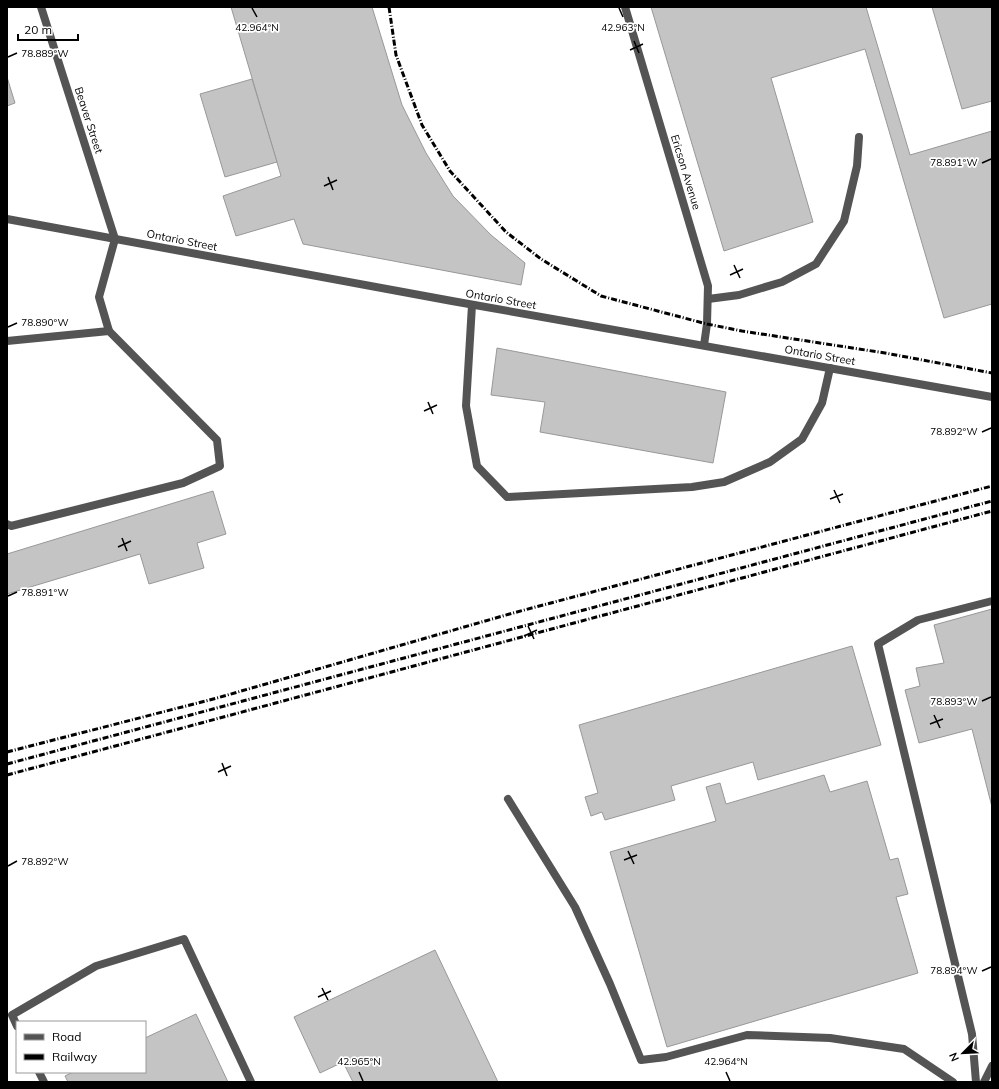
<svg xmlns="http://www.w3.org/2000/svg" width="999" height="1089" viewBox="0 0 999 1089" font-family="Mulish,sans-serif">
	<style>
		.building { fill: #c4c4c4; stroke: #989898 }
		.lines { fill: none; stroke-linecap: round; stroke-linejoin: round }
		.service { stroke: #545454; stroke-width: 8 }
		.minor { stroke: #545454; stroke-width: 8 }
		.rail { stroke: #000; stroke-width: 3; stroke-dasharray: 6 2 1 2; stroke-linecap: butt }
		.ticks { fill: none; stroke: #000; stroke-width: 1.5 }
		.labels { text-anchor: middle; stroke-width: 3.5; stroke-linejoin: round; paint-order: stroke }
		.street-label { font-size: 11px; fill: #000; stroke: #fff }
		.ticks-label { font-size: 10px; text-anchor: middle; fill: #000; stroke: #fff; stroke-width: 3.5; stroke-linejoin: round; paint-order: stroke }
	</style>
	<rect width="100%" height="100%" fill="#fff"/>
	<g class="building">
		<polygon points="231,7 372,7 402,105 426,153 453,196 491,235 525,263 521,285 303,244 294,219 236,236 223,196 281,176"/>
		<polygon points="651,7 866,7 910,155 992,131 992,304 944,318 865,49 771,78 813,222 724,251"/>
		<polygon points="932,7 992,7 992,101 962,109"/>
		<polygon points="7,77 15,103 7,106"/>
		<polygon points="252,79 277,162 225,177 200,94"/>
		<polygon points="497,348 726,392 713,463 540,432 545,402 491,395"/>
		<polygon points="213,491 226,534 197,543 204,568 149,584 140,554 7,594 7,554"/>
		<polygon points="992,609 992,807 972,729 919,743 905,690 920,686 916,668 944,663 934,625"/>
		<polygon points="852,646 881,745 758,780 753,762 671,786 675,800 605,820 602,812 591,816 585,797 598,793 579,725"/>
		<polygon points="824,775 830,792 867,781 890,860 898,858 908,894 896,897 918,973 667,1047 610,852 716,821 706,787 720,783 726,804"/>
		<polygon points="435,950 498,1082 353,1082 343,1062 320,1073 294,1017"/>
		<polygon points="196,1014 228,1082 68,1082 65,1076 73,1072 145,1072 145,1038"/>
	</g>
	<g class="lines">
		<g class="service">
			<polyline points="708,299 739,295 782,282 816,264 844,221 857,166 859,137"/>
			<polyline points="472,305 466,406 477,466 507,497 692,487 724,482 770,462 802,439 822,403 830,368"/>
			<polyline points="7,341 109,331"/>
			<polyline points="7,524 11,526 183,483 220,466 217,440 109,331 99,297 115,239"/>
			<polyline points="508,799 575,907 610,984 641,1060 666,1057 747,1035 830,1038 904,1049 953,1082"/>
			<polyline points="17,1026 12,1015 96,966 184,939 251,1082"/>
			<polyline points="39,1072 44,1082"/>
			<polyline points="976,1082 972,1034 878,644 918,620 992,601"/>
			<polyline points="984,1082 992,1066"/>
		</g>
		<g class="minor">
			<polyline points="41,7 115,239"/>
			<polyline points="625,7 708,286 707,324 704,345"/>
			<polyline points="7,219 452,301 992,397"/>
		</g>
		<g class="rail">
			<polyline points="389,7 396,55 422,125 450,171 506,232 541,259 601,296 707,324 742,331 885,353 992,373"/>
			<polyline points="7,752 217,698 513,613 992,486"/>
			<polyline points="7,764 992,501"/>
			<polyline points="7,775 992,511"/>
		</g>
	</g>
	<path class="ticks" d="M252,8L257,17M619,8L623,17M634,41L639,53M630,50L643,44M8,57L17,53M982,163L991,159M328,177L333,190M324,186L337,180M734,265L740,278M730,275L743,269M8,327L17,323M428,402L433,414M424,411L437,405M982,432L991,428M834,490L840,503M830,499L843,494M122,538L127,551M118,547L131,541M8,596L17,592M528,626L534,639M524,636L537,630M982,701L991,697M934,715L940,728M930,724L943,719M222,763L227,776M218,772L231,766M628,851L634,864M624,860L637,855M8,866L17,861M982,971L991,967M322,988L328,1000M318,997L331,991M359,1072L363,1081M726,1072L730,1081"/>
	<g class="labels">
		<g class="street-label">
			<text transform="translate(89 120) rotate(72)" y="4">Beaver Street</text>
			<text transform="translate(686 172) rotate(73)" y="4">Ericson Avenue</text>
			<text transform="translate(182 240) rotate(11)" y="4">Ontario Street</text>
			<text transform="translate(501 299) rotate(10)" y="4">Ontario Street</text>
			<text transform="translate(820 355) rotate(10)" y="4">Ontario Street</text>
		</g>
	</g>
	<g class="ticks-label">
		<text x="257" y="31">42.964°N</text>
		<text x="623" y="31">42.963°N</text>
		<text x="45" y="57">78.889°W</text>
		<text x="954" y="166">78.891°W</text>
		<text x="45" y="326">78.890°W</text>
		<text x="954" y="435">78.892°W</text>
		<text x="45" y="596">78.891°W</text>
		<text x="954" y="705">78.893°W</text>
		<text x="45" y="865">78.892°W</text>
		<text x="954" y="974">78.894°W</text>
		<text x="359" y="1065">42.965°N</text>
		<text x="726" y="1065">42.964°N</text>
	</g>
	<rect width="999" height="1089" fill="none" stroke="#000000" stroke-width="16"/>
	<rect x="16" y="1021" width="130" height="52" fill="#ffffff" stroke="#999999"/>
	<rect x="24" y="1034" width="20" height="6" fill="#545454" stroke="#999999"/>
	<text x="52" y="1041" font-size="12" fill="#000000">Road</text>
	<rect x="24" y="1054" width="20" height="6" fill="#000000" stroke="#999999"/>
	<text x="52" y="1061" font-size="12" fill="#000000">Railway</text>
	<g transform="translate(963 1053) rotate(246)" stroke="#ffffff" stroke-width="3" paint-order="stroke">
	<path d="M0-3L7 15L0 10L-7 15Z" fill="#000000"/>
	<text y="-6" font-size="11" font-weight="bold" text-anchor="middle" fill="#000000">N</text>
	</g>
	<path d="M18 34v6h60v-6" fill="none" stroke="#000000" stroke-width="2"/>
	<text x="24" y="34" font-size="12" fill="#000000" stroke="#ffffff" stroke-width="3" paint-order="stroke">20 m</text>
</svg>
